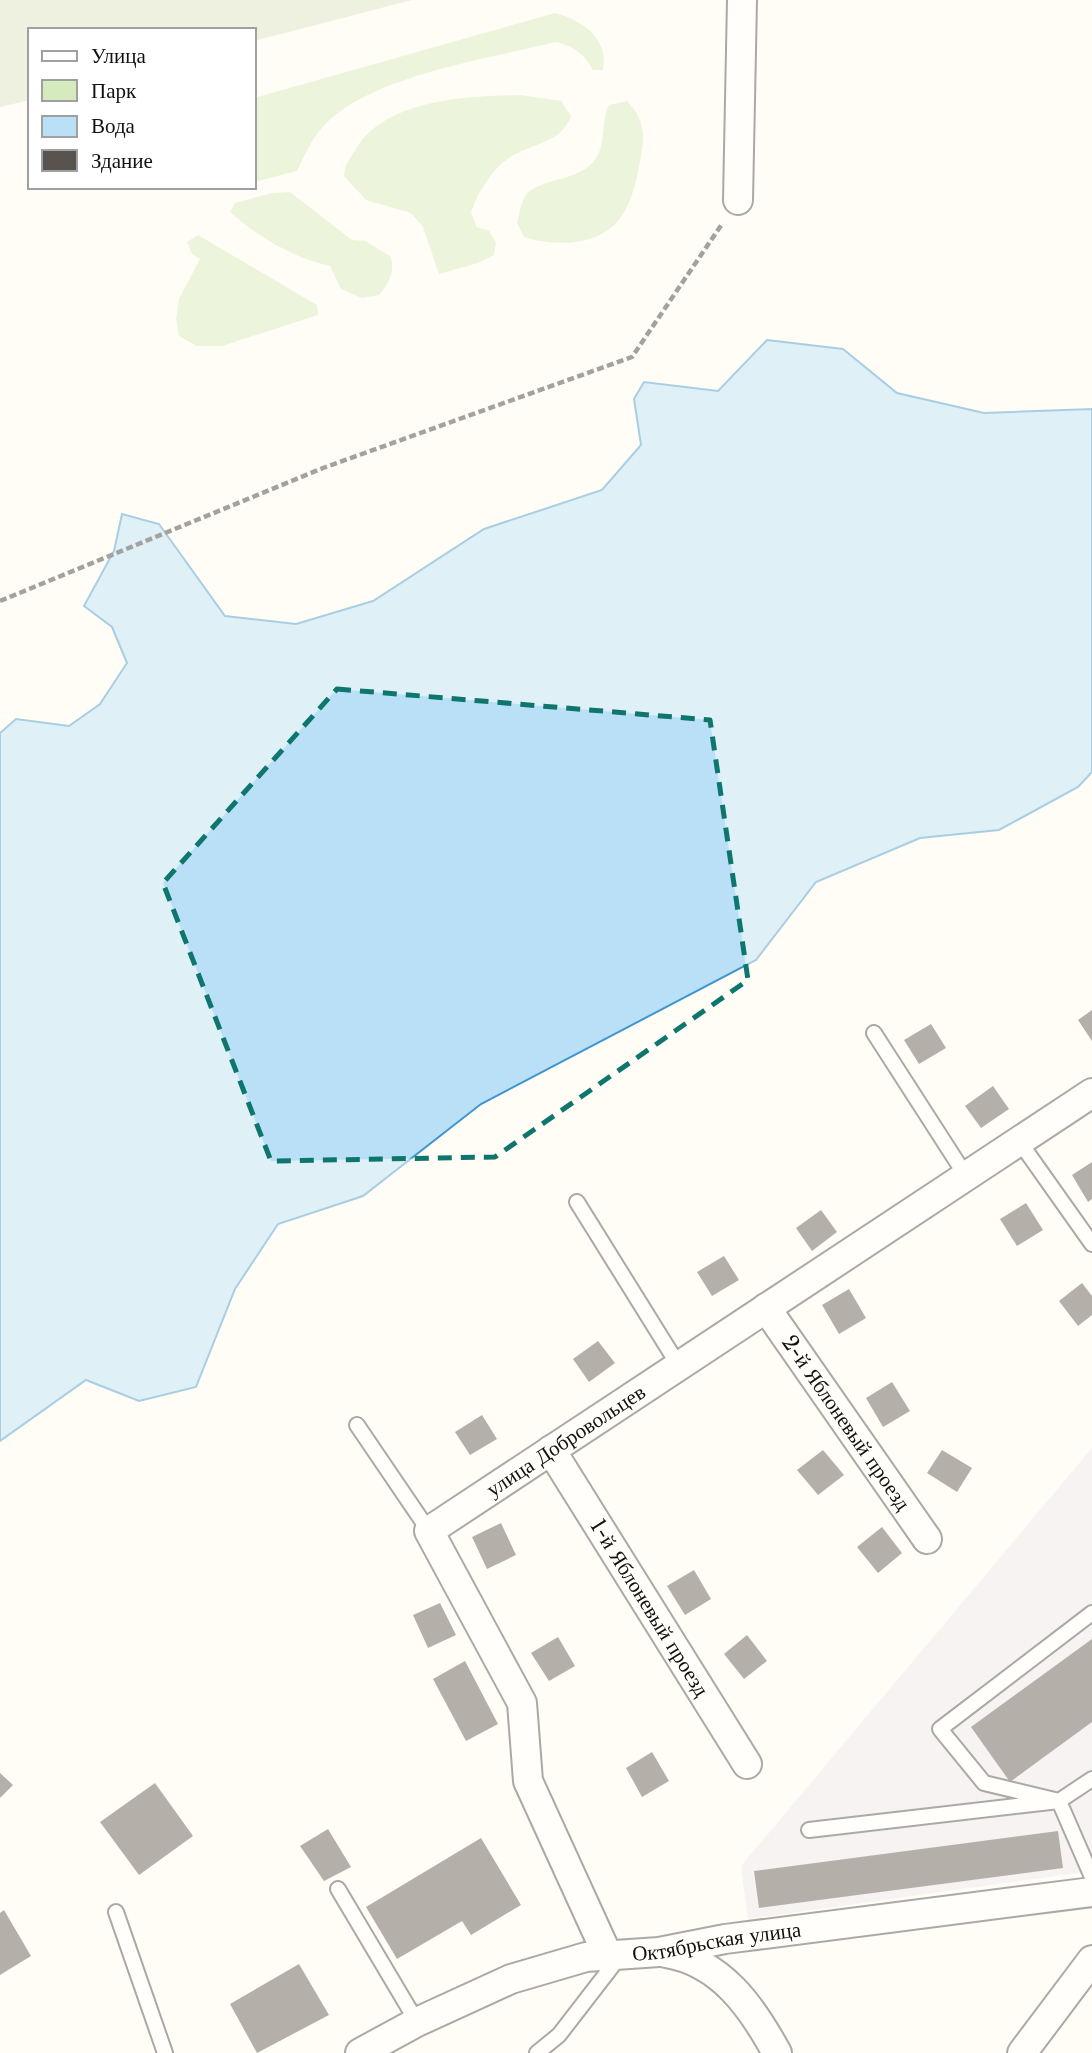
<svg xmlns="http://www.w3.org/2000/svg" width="1092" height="2053" viewBox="0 0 1092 2053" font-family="'Libre Baskerville',serif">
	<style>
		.industrial { fill: #eee6ef }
		.green { fill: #d5ebbd }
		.cemetery { fill: #d9e3c4 }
		.water { fill: #b9e0f7; stroke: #3f96cf; stroke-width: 2 }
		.building { fill: #5a524d }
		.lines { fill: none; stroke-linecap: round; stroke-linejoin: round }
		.lane-casing { stroke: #444; stroke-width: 18 }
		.street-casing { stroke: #444; stroke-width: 32 }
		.path { stroke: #333; stroke-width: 4.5; stroke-dasharray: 7 3.5; stroke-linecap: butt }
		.lane { stroke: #fff; stroke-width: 14 }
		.street { stroke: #fff; stroke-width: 28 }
		.marked { fill: none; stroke: #0f766e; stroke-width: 5; stroke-dasharray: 14 9; stroke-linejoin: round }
		.labels { text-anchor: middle; stroke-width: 7; stroke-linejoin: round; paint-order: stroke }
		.street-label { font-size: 21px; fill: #111; stroke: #fff }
	</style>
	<rect width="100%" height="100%" fill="#fffdf5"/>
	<polygon class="industrial" points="1092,1448 1092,1871 748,1919 741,1866"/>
	<g class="green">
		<path d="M555,13C582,20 609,38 603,70H593C583,53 574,46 555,42C489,59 365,76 321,129C311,140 304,157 297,171L254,182V98Z"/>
		<path d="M521,95L561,101L571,116C561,144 531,143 509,158C491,170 477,194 471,213L477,227L489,231L496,242L494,255L478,263L439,274L423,227L411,213L366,200L344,176C344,164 351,157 357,147C388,99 468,96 521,95Z"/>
		<path d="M627,101C647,122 645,139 639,167C636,182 632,200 623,214C603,247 556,247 524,237L517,223C519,215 521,202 525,196C540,177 574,183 593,162C607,147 600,123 609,105Z"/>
		<path d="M290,192L352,240L365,241L390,256C396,271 389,283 379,295L362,298L341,289L330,266C293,258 258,237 230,212L235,203L272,193Z"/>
		<polygon points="198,235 317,305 318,315 222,346 197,346 179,336 176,318 179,299 200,259 192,254 187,242"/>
	</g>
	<polygon class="cemetery" points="0,0 412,0 254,41 254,30 30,30 30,100 0,107"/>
	<polygon class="water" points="767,340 843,349 897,393 984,413 1092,409 1092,772 1078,787 999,830 920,838 816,882 756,960 481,1104 363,1196 278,1224 235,1289 196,1387 139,1401 86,1380 0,1441 0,733 16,719 69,726 100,704 127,663 112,627 84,606 114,551 122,514 159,524 225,616 296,624 373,601 484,529 602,490 641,445 634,399 644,382 718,391"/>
	<g class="building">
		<polygon points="1092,1010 1092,1041 1078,1020"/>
		<polygon points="931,1024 946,1048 919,1064 904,1040"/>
		<polygon points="993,1086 1009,1109 981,1128 965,1106"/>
		<polygon points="1092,1162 1092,1199 1088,1202 1072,1175"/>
		<polygon points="1026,1203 1043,1230 1017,1246 1000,1219"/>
		<polygon points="821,1210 837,1232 812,1251 796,1228"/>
		<polygon points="724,1256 739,1280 712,1296 697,1272"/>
		<polygon points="1082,1283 1092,1296 1092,1315 1078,1326 1059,1301"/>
		<polygon points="849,1289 866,1318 839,1334 822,1305"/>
		<polygon points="598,1341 615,1363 589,1382 573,1359"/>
		<polygon points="892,1382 910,1411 883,1427 866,1398"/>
		<polygon points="482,1415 497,1439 470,1455 455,1432"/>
		<polygon points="823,1450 844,1475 818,1495 797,1470"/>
		<polygon points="942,1450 972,1468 957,1492 927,1473"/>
		<polygon points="501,1523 516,1555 487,1569 472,1537"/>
		<polygon points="882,1527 902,1553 878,1573 857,1547"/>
		<polygon points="694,1570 711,1599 685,1615 667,1586"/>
		<polygon points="440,1603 456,1635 428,1648 413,1615"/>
		<polygon points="747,1635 767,1661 744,1679 724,1654"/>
		<polygon points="558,1637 575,1666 549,1681 531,1653"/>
		<polygon points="1092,1639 1092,1722 1010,1782 971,1727"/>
		<polygon points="465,1661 498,1724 466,1741 433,1679"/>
		<polygon points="652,1752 669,1781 642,1797 626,1768"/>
		<polygon points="0,1773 13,1785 0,1798"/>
		<polygon points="155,1783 193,1836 139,1875 100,1822"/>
		<polygon points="328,1829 351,1867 324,1881 300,1846"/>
		<polygon points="1058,1831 1063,1868 759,1908 754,1871"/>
		<polygon points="481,1838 521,1905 471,1935 462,1921 397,1959 366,1907"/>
		<polygon points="4,1910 31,1956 0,1975 0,1913"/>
		<polygon points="299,1964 329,2015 257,2053 230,2004"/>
	</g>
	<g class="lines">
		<g class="lane-casing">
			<g id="lane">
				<polyline points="874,1033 966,1176"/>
				<polyline points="1019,1141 1092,1244"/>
				<polyline points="577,1202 679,1366"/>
				<polyline points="357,1425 429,1531"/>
				<polyline points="1092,1779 1059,1801 1092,1877"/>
				<polyline points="809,1830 1059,1801 984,1783 940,1729 1092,1613"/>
				<polyline points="338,1889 417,2022"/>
				<polyline points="116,1912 165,2053"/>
				<polyline points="537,2053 559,2035 620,1956"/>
			</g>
		</g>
		<g class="street-casing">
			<g id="street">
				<polyline points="738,200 742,0"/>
				<path id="s1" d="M766,1308L927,1539"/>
				<path id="s2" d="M551,1450L747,1764"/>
				<path d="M666,1953C721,1962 752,2007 777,2053"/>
				<path id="s3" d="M607,1954L528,1781L522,1703L429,1531L1092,1093"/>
				<path id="s4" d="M360,2053L417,2022L511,1979L586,1957L659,1952L725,1939L1092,1892"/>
				<polyline points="1022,2053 1092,1960"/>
			</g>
		</g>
		<polyline class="path" points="0,601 323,468 632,357 722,224"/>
		<use href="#lane" class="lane"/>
		<use href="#street" class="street"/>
	</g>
	<path d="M0 0H1092V2053H0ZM337,689L710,720L748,980L495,1157L271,1161L163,883Z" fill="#fffdf5" fill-opacity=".55" fill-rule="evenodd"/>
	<path class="marked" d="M337,689L710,720L748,980L495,1157L271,1161L163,883Z"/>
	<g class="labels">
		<g class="street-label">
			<text dy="7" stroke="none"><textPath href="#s1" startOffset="140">2-й Яблоневый проезд</textPath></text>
			<text dy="7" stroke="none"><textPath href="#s3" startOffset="628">улица Добровольцев</textPath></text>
			<text dy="7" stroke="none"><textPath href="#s2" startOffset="186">1-й Яблоневый проезд</textPath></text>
			<text dy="7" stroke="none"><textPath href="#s4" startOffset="378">Октябрьская улица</textPath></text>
		</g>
	</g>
	<rect x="28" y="28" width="228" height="161" fill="#ffffff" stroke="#a0a0a0" stroke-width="2"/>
	<rect x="42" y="51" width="35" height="10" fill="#ffffff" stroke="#a0a0a0" stroke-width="2"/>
	<text x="91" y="63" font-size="21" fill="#111111">Улица</text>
	<rect x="42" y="80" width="35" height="21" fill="#d5ebbd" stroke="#a0a0a0" stroke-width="2"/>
	<text x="91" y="98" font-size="21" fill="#111111">Парк</text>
	<rect x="42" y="116" width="35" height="21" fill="#b9e0f7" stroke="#a0a0a0" stroke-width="2"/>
	<text x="91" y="133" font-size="21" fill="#111111">Вода</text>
	<rect x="42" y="150" width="35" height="21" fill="#5a524d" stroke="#a0a0a0" stroke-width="2"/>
	<text x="91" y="168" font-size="21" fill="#111111">Здание</text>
</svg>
